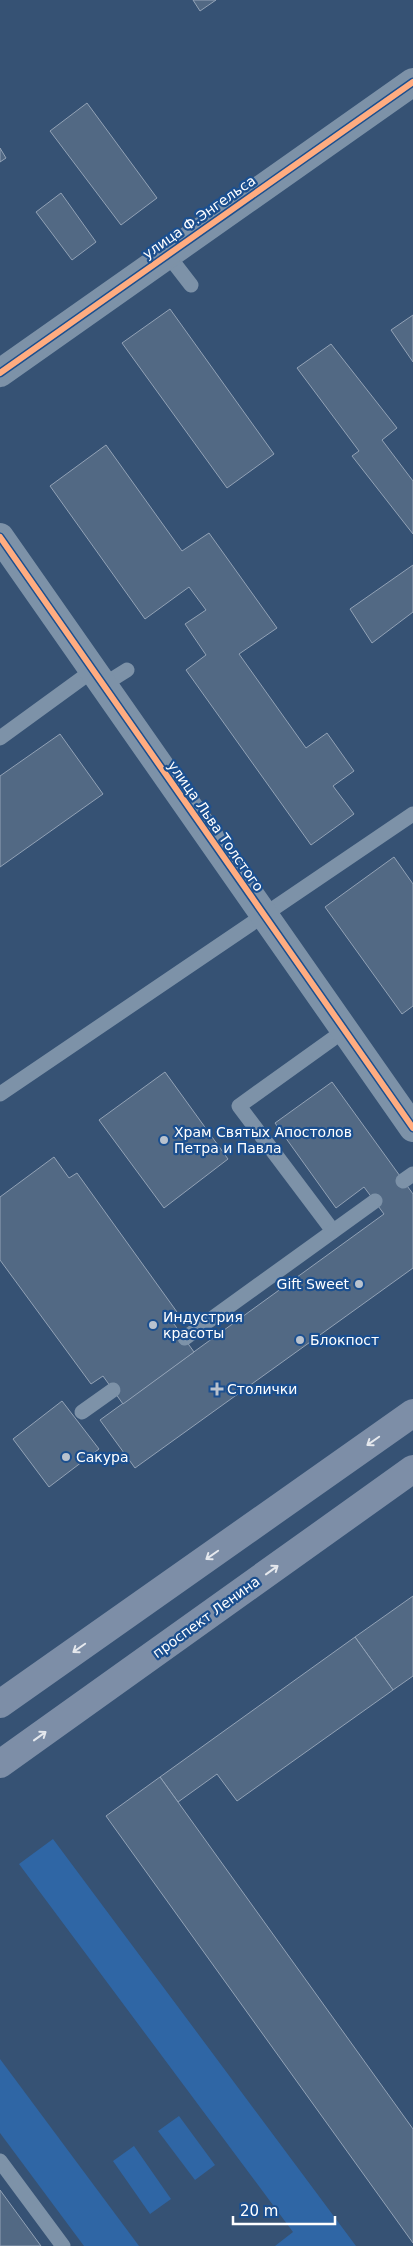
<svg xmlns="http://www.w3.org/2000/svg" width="413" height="2246" viewBox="0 0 413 2246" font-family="'DejaVu Sans',sans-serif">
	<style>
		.green { fill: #2f66a5 }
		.building { fill: #526984; stroke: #92a2b6 }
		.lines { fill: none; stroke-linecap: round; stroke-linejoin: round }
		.service { stroke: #7d92a8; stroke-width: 15 }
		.minor { stroke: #7d92a8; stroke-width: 28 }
		.tertiary { stroke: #7d92a8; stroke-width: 28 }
		.primary { stroke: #7d8ea7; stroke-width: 28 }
		.tram { stroke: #7e92a7; stroke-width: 1 }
		.cycleway-casing { stroke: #1b4f8f; stroke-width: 9 }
		.cycleway { stroke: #ffac80; stroke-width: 6 }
		.oneway { stroke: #e5e8ed }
		.poi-dot { fill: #b9c2ce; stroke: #1b4f8f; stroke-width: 2 }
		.labels { text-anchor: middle; stroke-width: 4.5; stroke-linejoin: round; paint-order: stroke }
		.street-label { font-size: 14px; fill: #fff; stroke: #1b4f8f }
		.poi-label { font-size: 14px; fill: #fff; stroke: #1b4f8f; text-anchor: start }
	</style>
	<rect width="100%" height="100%" fill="#365274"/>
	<g class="green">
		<polygon points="53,1839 356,2246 275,2246 293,2232 19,1864"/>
		<polygon points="0,2059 139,2246 84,2246 0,2133"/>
		<polygon points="179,2116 215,2165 195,2180 158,2131"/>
		<polygon points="134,2146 171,2199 150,2214 113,2161"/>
	</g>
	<g class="building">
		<polygon points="193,0 216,0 200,11"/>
		<polygon points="87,103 157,198 121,225 50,131"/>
		<polygon points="0,148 6,158 0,162"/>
		<polygon points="61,193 96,242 72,260 36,212"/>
		<polygon points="170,309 274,454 227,488 122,343"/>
		<polygon points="413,315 413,362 391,330"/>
		<polygon points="331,344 397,428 382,440 413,481 413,534 352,456 359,451 297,368"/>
		<polygon points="106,445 182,551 209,533 277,628 239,654 306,748 327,733 354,771 333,786 354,814 311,845 186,670 206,655 185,624 206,610 189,587 145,619 50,486"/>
		<polygon points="413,565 413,612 372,643 350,609"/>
		<polygon points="60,734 103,794 0,867 0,776"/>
		<polygon points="394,857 413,884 413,1006 402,1014 325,907"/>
		<polygon points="165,1072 228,1159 164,1208 99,1120"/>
		<polygon points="332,1082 413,1194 413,1268 135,1468 100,1420 384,1214 364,1187 336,1208 275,1123"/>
		<polygon points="54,1157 69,1178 77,1173 177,1312 169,1317 194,1352 123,1404 103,1376 91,1384 0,1260 0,1197"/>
		<polygon points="62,1401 99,1449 49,1487 13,1439"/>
		<polygon points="413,1596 413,1676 393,1690 355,1637"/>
		<polygon points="355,1637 393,1690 237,1801 217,1774 178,1802 160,1777"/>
		<polygon points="160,1777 413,2129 413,2243 106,1816"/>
		<polygon points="0,2190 41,2246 0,2246"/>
	</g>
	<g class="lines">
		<g class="service">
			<polyline points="167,254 191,285"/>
			<polyline points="103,685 127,670"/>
			<polyline points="0,738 92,671"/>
			<polyline points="0,1094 413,814"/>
			<polyline points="403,1181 413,1174"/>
			<polyline points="333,1231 239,1106 345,1030"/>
			<polyline points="185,1338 375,1201"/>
			<polyline points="82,1412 113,1390"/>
			<polyline points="0,2161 63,2246"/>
		</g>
		<polyline class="minor" points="0,537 413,1128"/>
		<polyline class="tertiary" points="0,373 413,82"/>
		<g class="primary">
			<polyline points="0,1704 413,1413"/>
			<polyline points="0,1764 413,1469"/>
		</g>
		<g class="tram">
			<polyline points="0,359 413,71"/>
			<polyline points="0,387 413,97"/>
		</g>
		<g class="cycleway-casing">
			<g id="cycleway">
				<polyline points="0,373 413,82"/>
				<polyline points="0,537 413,1128"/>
			</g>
		</g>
		<use href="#cycleway" class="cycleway"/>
	</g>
	<defs><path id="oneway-shaft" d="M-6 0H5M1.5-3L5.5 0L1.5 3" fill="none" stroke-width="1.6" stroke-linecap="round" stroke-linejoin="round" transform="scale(1.25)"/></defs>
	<g class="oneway">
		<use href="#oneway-shaft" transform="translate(373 1441) rotate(145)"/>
		<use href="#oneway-shaft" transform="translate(212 1555) rotate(145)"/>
		<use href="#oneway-shaft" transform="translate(272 1570) rotate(-36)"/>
		<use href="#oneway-shaft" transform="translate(79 1648) rotate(145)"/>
		<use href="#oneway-shaft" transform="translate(40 1736) rotate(-36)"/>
	</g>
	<g class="poi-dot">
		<circle cx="164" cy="1140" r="5"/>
		<circle cx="359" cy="1284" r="5"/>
		<circle cx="153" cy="1325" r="5"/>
		<circle cx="300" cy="1340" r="5"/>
		<path d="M214.5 1381.5h5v5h5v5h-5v5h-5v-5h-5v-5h5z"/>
		<circle cx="66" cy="1457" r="5"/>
	</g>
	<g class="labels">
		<g class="street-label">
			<text transform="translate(199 217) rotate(-35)" y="5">улица Ф.Энгельса</text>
			<text transform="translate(216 826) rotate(55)" y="5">улица Льва Толстого</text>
			<text transform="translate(206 1617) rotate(-36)" y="5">проспект Ленина</text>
		</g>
		<g class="poi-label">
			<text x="174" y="1137">Храм Святых Апостолов<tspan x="174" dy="16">Петра и Павла</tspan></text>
			<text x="349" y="1289" text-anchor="end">Gift Sweet</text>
			<text x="163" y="1322">Индустрия<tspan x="163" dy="16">красоты</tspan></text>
			<text x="310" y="1345">Блокпост</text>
			<text x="227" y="1394">Столички</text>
			<text x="76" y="1462">Сакура</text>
		</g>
	</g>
	<path d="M233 2216v8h102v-8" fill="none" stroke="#ffffff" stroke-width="2.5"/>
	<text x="240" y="2216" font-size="15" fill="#ffffff" stroke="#1b4f8f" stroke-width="4" paint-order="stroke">20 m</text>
</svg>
